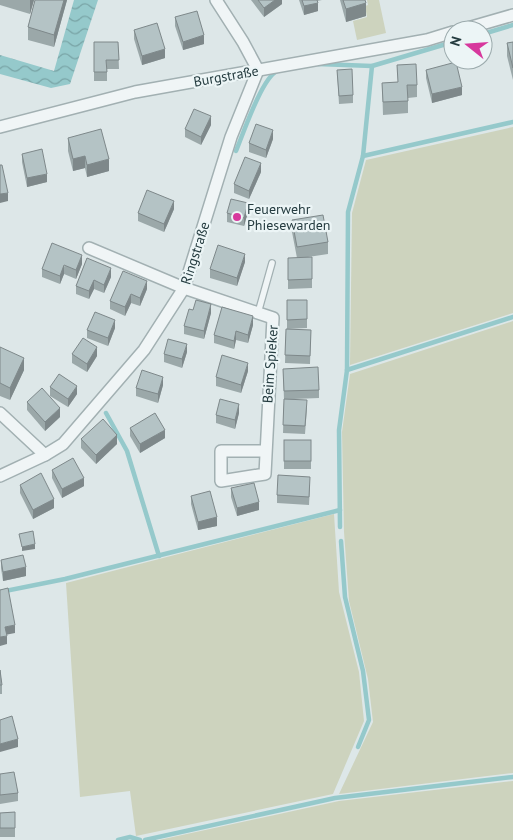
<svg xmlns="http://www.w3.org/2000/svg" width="513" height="840" viewBox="0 0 513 840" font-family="'PT Sans',sans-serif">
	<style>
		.green { fill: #cdd3be }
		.water { fill: url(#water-waves) }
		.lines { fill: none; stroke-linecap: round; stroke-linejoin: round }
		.stream { stroke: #95c9cb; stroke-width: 4.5 }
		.lane-casing { stroke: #a2b0b2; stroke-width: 8 }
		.street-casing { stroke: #a2b0b2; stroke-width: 14 }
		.lane { stroke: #f0f5f6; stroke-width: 5.5 }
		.street { stroke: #f0f5f6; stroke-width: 11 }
		.wall { fill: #9ba8a9 }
		.shaded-wall { fill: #7e888a }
		.building { fill: #b4c3c5; stroke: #7e888a }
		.poi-dot { fill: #d7389d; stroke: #ecf5f6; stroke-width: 2 }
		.labels { text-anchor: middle; stroke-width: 4.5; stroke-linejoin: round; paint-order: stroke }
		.street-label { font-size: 14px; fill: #253c40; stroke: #ecf5f6 }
		.poi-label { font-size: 14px; fill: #253c40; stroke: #ecf5f6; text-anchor: start }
	</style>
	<defs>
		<pattern id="water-waves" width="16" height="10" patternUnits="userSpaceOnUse" patternTransform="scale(1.25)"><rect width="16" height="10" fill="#95c9cb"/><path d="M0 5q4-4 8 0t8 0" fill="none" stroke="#79a4a6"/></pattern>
	</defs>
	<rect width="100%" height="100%" fill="#dde7e8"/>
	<g class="green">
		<polygon points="367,0 379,0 386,33 357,40 353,21 367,17 365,6 368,5"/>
		<polygon points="513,127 513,313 350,365 352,213 366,160"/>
		<polygon points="513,321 513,773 339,794 373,722 368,679 349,601 344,532 342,432 350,374"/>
		<polygon points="334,514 339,592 359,672 364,721 333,794 136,836 130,791 80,797 66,583"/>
		<polygon points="513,781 513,840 159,840 339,801"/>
	</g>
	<polygon class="water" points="74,0 98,0 70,84 51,88 0,74 0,55 54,71"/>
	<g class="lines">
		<g class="stream">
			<polyline points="483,34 513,25"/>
			<polyline points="318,64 372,66 453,42"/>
			<path d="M236,151C243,134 262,78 277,71"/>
			<polyline points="363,156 513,122"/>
			<polyline points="347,370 513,317"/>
			<polyline points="106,413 127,451 159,556"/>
			<polyline points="340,527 339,430 347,370 348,212 363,156 372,66"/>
			<polyline points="341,541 345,597 363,671 369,720 358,747"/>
			<polyline points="0,592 65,579 340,510"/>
			<polyline points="118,840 130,837 140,840"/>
			<polyline points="145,840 335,798 513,777"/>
		</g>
		<g class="lane-casing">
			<polyline id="lane" points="258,313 272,263"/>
		</g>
		<g class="street-casing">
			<g id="street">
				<polyline points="216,0 243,42 258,70"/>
				<polyline points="461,30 513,15"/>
				<polyline points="0,127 135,92 427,40 453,32"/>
				<polyline points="89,248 184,288 273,318 265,474 221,481 221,451 265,451"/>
				<polyline points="0,413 45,455"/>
				<polyline points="0,476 45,455 63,444 144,350 184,288 231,137 258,70"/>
			</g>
		</g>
		<use href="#lane" class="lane"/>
		<use href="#street" class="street"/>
	</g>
	<g class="wall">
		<polygon points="0,0 34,0 30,14 0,5"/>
		<polygon points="35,0 67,0 54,47 28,40 28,27"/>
		<polygon points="251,0 282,0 282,4 264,17"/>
		<polygon points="299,0 322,0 317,1 318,11 304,15"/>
		<polygon points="340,0 365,0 366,16 346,22"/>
		<polygon points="175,17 204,44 183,50 175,26"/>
		<polygon points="134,30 165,58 142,65 134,39"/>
		<polygon points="94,42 118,42 119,69 107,69 107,81 94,81"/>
		<polygon points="513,42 513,80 507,56 507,43"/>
		<polygon points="397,65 417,85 417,97 408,98 408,113 383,115 382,83 398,82"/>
		<polygon points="337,70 353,95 353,103 339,104"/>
		<polygon points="426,70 462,95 432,103 426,78"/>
		<polygon points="211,125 201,145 185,137 185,129"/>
		<polygon points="68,138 109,171 87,177 85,168 73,171 68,151"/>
		<polygon points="273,139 266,158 249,152 249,143"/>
		<polygon points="22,154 47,182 27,187 22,162"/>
		<polygon points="261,172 249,199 234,193 234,184"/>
		<polygon points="174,209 164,232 138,221 138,213"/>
		<polygon points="248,212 244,226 227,222 227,213"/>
		<polygon points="292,220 328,242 328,254 308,257 312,257 312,288 288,289 288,258 297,258 292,232"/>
		<polygon points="87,258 111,277 104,293 94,289 89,299 76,294 76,286"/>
		<polygon points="245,262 237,286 210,278 210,269"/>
		<polygon points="82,264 76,279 64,274 60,284 42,277 42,269"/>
		<polygon points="147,289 140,306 131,303 125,316 110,309 110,301"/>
		<polygon points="287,300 307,300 307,328 287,329"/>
		<polygon points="193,310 211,313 204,339 184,334 184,326"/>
		<polygon points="253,325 248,343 236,340 234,349 214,343 214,335"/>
		<polygon points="115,328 108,346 87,338 87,330"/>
		<polygon points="286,329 311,330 310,364 285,363"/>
		<polygon points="0,347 24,370 10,400 0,396"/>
		<polygon points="187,352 182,368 164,362 164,354"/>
		<polygon points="72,354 97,356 87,372 72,363"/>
		<polygon points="283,369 319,390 319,398 294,399 307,408 305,434 283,433 284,400"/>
		<polygon points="248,371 241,393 216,386 216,377"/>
		<polygon points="163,385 158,403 136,396 136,388"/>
		<polygon points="50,387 77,394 68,407 50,396"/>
		<polygon points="27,402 60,417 45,431 27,410"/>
		<polygon points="239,413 235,429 216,423 216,415"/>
		<polygon points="130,428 165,438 140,453 130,436"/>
		<polygon points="81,439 117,444 96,464 81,448"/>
		<rect x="284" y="440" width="27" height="29"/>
		<polygon points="52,470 84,486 62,498 52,478"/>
		<polygon points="20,485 54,508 33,519 20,493"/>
		<polygon points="310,485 309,505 277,503 277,495"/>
		<polygon points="231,488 259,510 237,516 231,497"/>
		<polygon points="191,496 217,526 198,530 191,504"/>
		<polygon points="1,560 26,576 3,581 1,568"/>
		<polygon points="0,670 2,685 2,694 0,694"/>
		<polygon points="0,774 18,793 18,801 0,804"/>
		<polygon points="15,812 15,837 0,837 0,813"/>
	</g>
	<g class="shaded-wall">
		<polygon points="30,0 34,0 30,14"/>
		<polygon points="64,0 67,0 54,47 54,35"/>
		<polygon points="275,0 282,0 282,4 264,17 264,8"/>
		<polygon points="318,3 318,11 304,15 304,6"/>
		<polygon points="366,3 366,16 346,22 346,9"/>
		<polygon points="204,35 204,44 183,50 183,42"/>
		<polygon points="165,49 165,58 142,65 142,56"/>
		<polygon points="462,87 462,95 432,103 432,94"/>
		<polygon points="211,116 211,125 201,145 201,137"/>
		<polygon points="273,130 273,139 266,158 266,150"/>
		<polygon points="85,156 85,168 73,171 73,159"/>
		<polygon points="109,159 109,171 87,177 87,165"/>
		<polygon points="261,163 261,172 249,199 249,191"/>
		<polygon points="47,174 47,182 27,187 27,178"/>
		<polygon points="8,193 8,201 0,203 0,194"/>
		<polygon points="174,201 174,209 164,232 164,224"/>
		<polygon points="248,203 248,212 244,226 244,218"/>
		<polygon points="245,254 245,262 237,286 237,278"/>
		<polygon points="82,255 82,264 76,279 76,270"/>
		<polygon points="64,265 64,274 60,284 60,276"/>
		<polygon points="111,268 111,277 104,293 104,285"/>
		<polygon points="94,280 94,289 89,299 89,291"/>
		<polygon points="147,281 147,289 140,306 140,298"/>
		<polygon points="131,294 131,303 125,316 125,307"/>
		<polygon points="211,304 211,313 204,339 204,331"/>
		<polygon points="253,316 253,325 248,343 248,335"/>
		<polygon points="115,320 115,328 108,346 108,338"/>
		<polygon points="236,331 236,340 234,349 234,341"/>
		<polygon points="187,344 187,352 182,368 182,359"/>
		<polygon points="97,347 97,356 87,372 87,364"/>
		<polygon points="24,358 24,370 10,400 10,388"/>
		<polygon points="248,363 248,371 241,393 241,385"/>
		<polygon points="163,377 163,385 158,403 158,394"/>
		<polygon points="77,386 77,394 68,407 68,399"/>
		<polygon points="239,404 239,413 235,429 235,420"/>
		<polygon points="60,408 60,417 45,431 45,422"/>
		<polygon points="165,430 165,438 140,453 140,444"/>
		<polygon points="117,435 117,444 96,464 96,455"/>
		<polygon points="84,478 84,486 62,498 62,489"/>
		<polygon points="54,499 54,508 33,519 33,510"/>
		<polygon points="259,502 259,510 237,516 237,508"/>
		<polygon points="217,517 217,526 198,530 198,522"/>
		<polygon points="35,544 35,549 22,551 22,547"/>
		<polygon points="26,567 26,576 3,581 3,572"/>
		<polygon points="15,625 15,633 5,635 5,627"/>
		<polygon points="7,636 7,644 0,646 0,637"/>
		<polygon points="18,739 18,747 0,752 0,744"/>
	</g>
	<g class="building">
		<polygon points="35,0 64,0 54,35 28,27"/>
		<polygon points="258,0 275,0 264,8"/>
		<polygon points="302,0 317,0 318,3 304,6"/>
		<polygon points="343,0 365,0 366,3 346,9"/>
		<polygon points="197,11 204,35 183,42 175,17"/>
		<polygon points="157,23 165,49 142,56 134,30"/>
		<polygon points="94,42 118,42 119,60 106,60 107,72 94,72"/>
		<polygon points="513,42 513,68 507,43"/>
		<polygon points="456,62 462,87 432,94 426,70"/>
		<polygon points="416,64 417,85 407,85 408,101 383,102 382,83 398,82 397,65"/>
		<polygon points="352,69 353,95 339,96 337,70"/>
		<polygon points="194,109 211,116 201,137 185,129"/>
		<polygon points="256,124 273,130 266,150 249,143"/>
		<polygon points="101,129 109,159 87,165 85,156 73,159 68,138"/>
		<polygon points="42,149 47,174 27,178 22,154"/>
		<polygon points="245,157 261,163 249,191 234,184"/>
		<polygon points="0,165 2,165 8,193 0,194"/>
		<polygon points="147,190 174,201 164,224 138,213"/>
		<polygon points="231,199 248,203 244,218 227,213"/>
		<polygon points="323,215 328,242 297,247 292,220"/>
		<polygon points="52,243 82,255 76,270 64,265 60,276 42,269"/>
		<polygon points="218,245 245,254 237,278 210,269"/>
		<polygon points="312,257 312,279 288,280 288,258"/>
		<polygon points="87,258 111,268 104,285 94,280 89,291 76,286"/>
		<polygon points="123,271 147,281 140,298 131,294 125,307 110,301"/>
		<polygon points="196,300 211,304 204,331 184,326 189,309 193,310"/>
		<polygon points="287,300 307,300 307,319 287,320"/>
		<polygon points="222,307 253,316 248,335 236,331 234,341 214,335"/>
		<polygon points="95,312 115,320 108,338 87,330"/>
		<polygon points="286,329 311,330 310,356 285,355"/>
		<polygon points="83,338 97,347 87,364 72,354"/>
		<polygon points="168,339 187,344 182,359 164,354"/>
		<polygon points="0,347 24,358 10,388 0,383"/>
		<polygon points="222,355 248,363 241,385 216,377"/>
		<polygon points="318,367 319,390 284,391 283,369"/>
		<polygon points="142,370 163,377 158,394 136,388"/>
		<polygon points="59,374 77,386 68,399 50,387"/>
		<polygon points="42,388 60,408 45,422 27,402"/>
		<polygon points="220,399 239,404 235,420 216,415"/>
		<polygon points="284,399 307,400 305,426 283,425"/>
		<polygon points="155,413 165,430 140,444 130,428"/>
		<polygon points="103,419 117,435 96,455 81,439"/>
		<rect x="284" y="440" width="27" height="21"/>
		<polygon points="73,458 84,478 62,489 52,470"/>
		<polygon points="41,473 54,499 33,510 20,485"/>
		<polygon points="278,475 310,477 309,497 277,495"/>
		<polygon points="254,483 259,502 237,508 231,488"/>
		<polygon points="210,491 217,517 198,522 191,496"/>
		<polygon points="33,531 35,544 22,547 19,534"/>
		<polygon points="23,555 26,567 3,572 1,560"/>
		<polygon points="8,588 15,625 5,627 7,636 0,637 0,590"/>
		<polygon points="0,670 2,685 0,685"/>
		<polygon points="12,716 18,739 0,744 0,720"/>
		<polygon points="14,772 18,793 0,795 0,774"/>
		<polygon points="15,812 15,828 0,828 0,813"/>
	</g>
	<circle class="poi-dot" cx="237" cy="217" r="5"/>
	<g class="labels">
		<g class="street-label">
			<text transform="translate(226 76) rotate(-10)" y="5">Burgstraße</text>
			<text transform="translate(195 253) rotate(-72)" y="5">Ringstraße</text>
			<text transform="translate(270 364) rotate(-86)" y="5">Beim Spieker</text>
		</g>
		<g class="poi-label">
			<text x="247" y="214">Feuerwehr<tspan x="247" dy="16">Phiesewarden</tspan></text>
		</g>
	</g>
	<g transform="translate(468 45) rotate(287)"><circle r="24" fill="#ecf5f6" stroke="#9cabad"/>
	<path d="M0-4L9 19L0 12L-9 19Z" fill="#d7389d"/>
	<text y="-8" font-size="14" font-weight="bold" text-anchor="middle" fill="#253c40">N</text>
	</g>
</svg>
